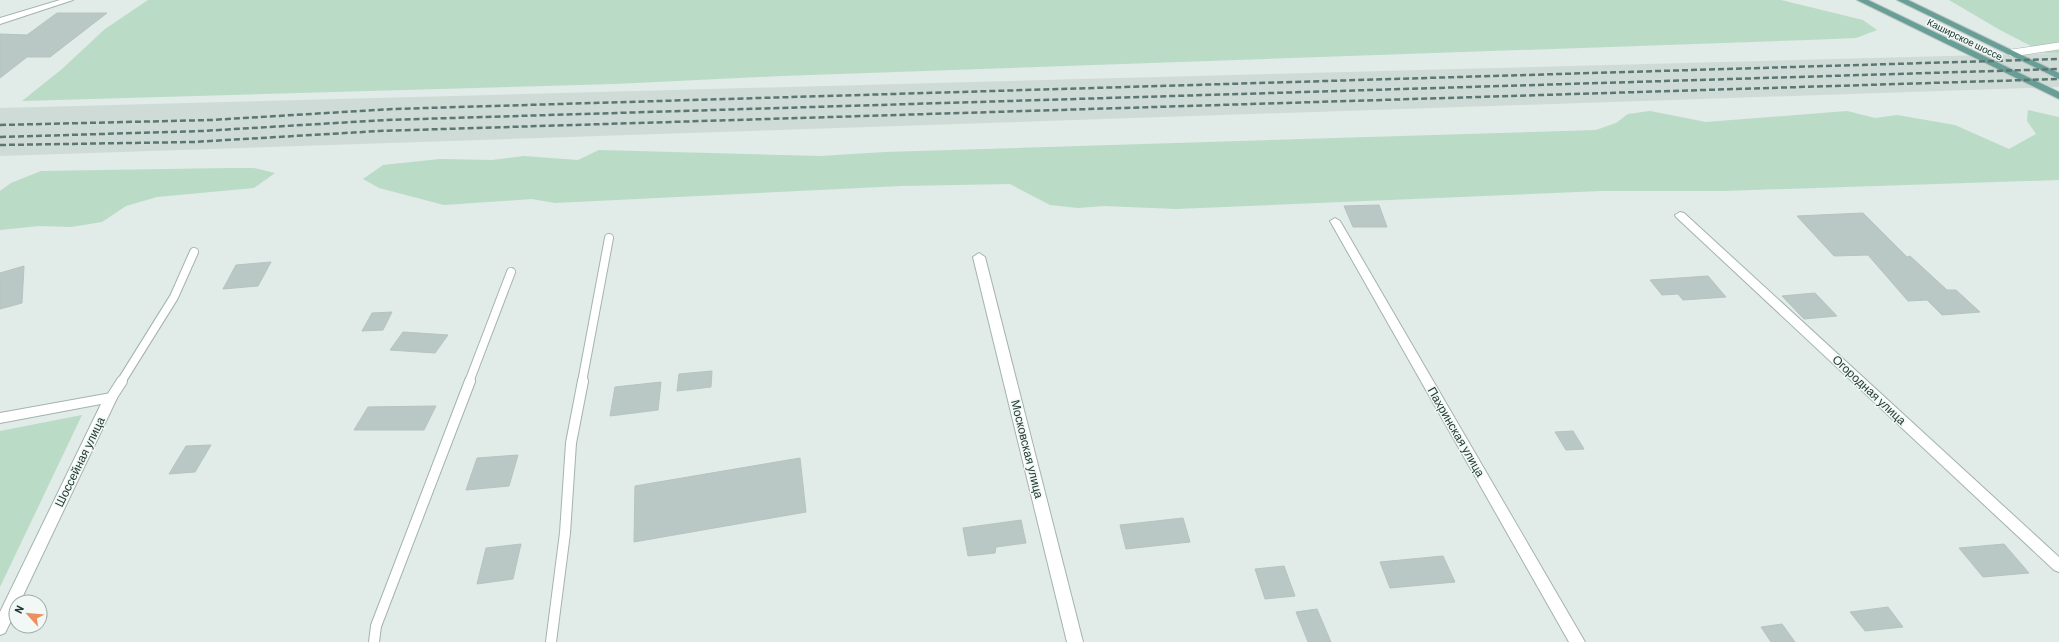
<svg xmlns="http://www.w3.org/2000/svg" width="2059" height="642" viewBox="0 0 2059 642" font-family="Barlow,sans-serif">
	<style>
		.built { fill: #cfdbd6 }
		.green { fill: #badbc6 }
		.building { fill: #b9c8c4; stroke: #b4c4bf }
		.lines { fill: none; stroke-linecap: round; stroke-linejoin: round }
		.service-far2-casing { stroke: #a4b3ae; stroke-width: 8 }
		.service-far1-casing { stroke: #a4b3ae; stroke-width: 10 }
		.service-casing { stroke: #a4b3ae; stroke-width: 12 }
		.minor-casing { stroke: #a4b3ae; stroke-width: 2 }
		.primary-casing { stroke: #c1c8c7; stroke-width: 2 }
		.service-far2 { stroke: #fff; stroke-width: 7 }
		.service-far1 { stroke: #fff; stroke-width: 8 }
		.service { stroke: #fff; stroke-width: 10 }
		.minor { fill: #fff; fill-rule: evenodd }
		.primary { fill: #679f96; fill-rule: evenodd }
		.rail { stroke: #5c7672; stroke-width: 2.5; stroke-dasharray: 6 3; stroke-linecap: butt }
		.labels { text-anchor: middle; stroke-width: 3; stroke-linejoin: round; paint-order: stroke }
		.far-street-label { font-size: 10px; fill: #223b36; stroke: #f1f8f5 }
		.street-label { font-size: 12px; fill: #223b36; stroke: #f1f8f5 }
	</style>
	<rect width="100%" height="100%" fill="#e1ebe7"/>
	<polygon class="built" points="2059,53 2059,87 0,156 0,108"/>
	<g class="green">
		<polygon points="148,0 1781,0 1863,20 1877,30 1856,38 1807,40 781,76 615,84 22,101 62,69 105,29"/>
		<polygon points="1949,0 2059,0 2059,53 2045,53 2000,30"/>
		<polygon points="2028,110 2059,117 2059,180 1722,191 1601,191 1176,209 1104,206 1078,208 1050,205 1010,184 901,186 555,203 532,199 444,205 379,188 363,179 383,165 440,159 492,160 524,156 578,160 599,150 820,156 885,152 1596,130 1616,123 1628,114 1650,111 1706,122 1847,111 1875,118 1897,115 1955,125 2009,149 2036,134 2027,121"/>
		<polygon points="229,168 254,168 275,173 254,188 157,197 126,206 102,222 71,227 39,226 0,230 0,191 11,183 41,171"/>
		<polygon points="82,415 0,587 0,431"/>
	</g>
	<g class="building">
		<polygon points="57,13 107,13 50,57 27,57 0,78 0,34 27,35"/>
		<polygon points="1379,205 1387,227 1353,227 1344,206"/>
		<polygon points="1863,213 1907,257 1910,256 1947,290 1956,290 1980,312 1942,315 1927,300 1908,301 1868,255 1834,256 1797,216"/>
		<polygon points="271,262 258,286 223,289 236,265"/>
		<polygon points="24,266 22,303 0,309 0,273"/>
		<polygon points="1708,276 1726,297 1683,300 1678,294 1662,295 1650,280"/>
		<polygon points="1815,293 1837,316 1804,319 1782,296"/>
		<polygon points="392,312 383,330 362,331 372,313"/>
		<polygon points="403,332 448,335 435,353 390,350"/>
		<polygon points="712,371 711,387 677,391 679,374"/>
		<polygon points="661,382 658,410 610,416 615,387"/>
		<polygon points="436,406 424,430 354,430 368,407"/>
		<polygon points="1573,431 1584,449 1566,450 1555,432"/>
		<polygon points="211,445 195,472 169,474 186,446"/>
		<polygon points="518,455 509,486 466,490 477,458"/>
		<polygon points="800,458 806,512 634,542 635,486"/>
		<polygon points="1183,518 1190,542 1126,549 1120,525"/>
		<polygon points="1021,520 1026,543 996,547 995,553 968,556 963,528"/>
		<polygon points="521,544 513,579 477,584 486,548"/>
		<polygon points="2004,544 2029,573 1983,577 1959,548"/>
		<polygon points="1443,556 1455,582 1390,588 1380,562"/>
		<polygon points="1284,566 1295,596 1265,599 1255,569"/>
		<polygon points="1888,607 1903,627 1865,631 1850,612"/>
		<polygon points="1317,609 1331,642 1308,642 1296,612"/>
		<polygon points="1782,624 1795,642 1771,642 1761,627"/>
	</g>
	<g class="lines">
		<g class="service-far2-casing">
			<polyline id="service-far2" points="2012,53 2059,46"/>
		</g>
		<g class="service-far1-casing">
			<g id="service-far1">
				<polyline points="121,382 174,297 194,252"/>
				<polyline points="469,382 511,272"/>
				<polyline points="582,382 609,238"/>
			</g>
		</g>
		<g class="service-casing">
			<g id="service">
				<polyline points="111,398 122,381"/>
				<polyline points="374,642 376,626 470,381"/>
				<polyline points="551,642 565,533 571,443 583,381"/>
			</g>
		</g>
		<g class="minor-casing">
			<g id="minor">
				<polygon points="60,0 73,0 0,24 0,18"/>
				<polygon points="1680,212 1684,213 2059,557 2059,572 2054,570 1676,217 1675,215"/>
				<polygon points="1335,218 1340,221 1585,642 1569,642 1330,221"/>
				<polygon points="979,253 985,257 1083,642 1067,642 973,257"/>
				<polygon points="111,393 116,395 117,398 20,602 16,602 16,611 5,633 0,635 0,612 101,404 0,423 0,413"/>
			</g>
		</g>
		<g class="primary-casing">
			<g id="primary">
				<polygon points="1857,0 1868,0 2059,92 2059,99"/>
				<polygon points="1897,0 1908,0 2059,73 2059,79"/>
			</g>
		</g>
		<use href="#service-far2" class="service-far2"/>
		<use href="#service-far1" class="service-far1"/>
		<use href="#service" class="service"/>
		<use href="#minor" class="minor"/>
		<use href="#primary" class="primary"/>
		<g class="rail">
			<polyline points="0,125 211,120 393,109 2059,59"/>
			<polyline points="0,137 202,131 386,120 2059,69"/>
			<polyline points="0,145 193,142 379,131 2059,79"/>
		</g>
	</g>
	<g class="labels">
		<g class="far-street-label">
			<text transform="translate(1965 39) rotate(26)" y="4">Каширское шоссе</text>
		</g>
		<g class="street-label">
			<text transform="translate(1869 390) rotate(43)" y="4">Огородная улица</text>
			<text transform="translate(1456 432) rotate(60)" y="4">Пахринская улица</text>
			<text transform="translate(1027 449) rotate(76)" y="4">Московская улица</text>
			<text transform="translate(80 462) rotate(-64)" y="4">Шоссейная улица</text>
		</g>
	</g>
	<g transform="translate(28 614) rotate(297)"><circle r="19" fill="#f1f8f5" stroke="#9eaca9"/>
	<path d="M0-3L7 15L0 10L-7 15Z" fill="#ec8e5e"/>
	<text y="-6" font-size="11" font-weight="bold" text-anchor="middle" fill="#223b36">N</text>
	</g>
</svg>
